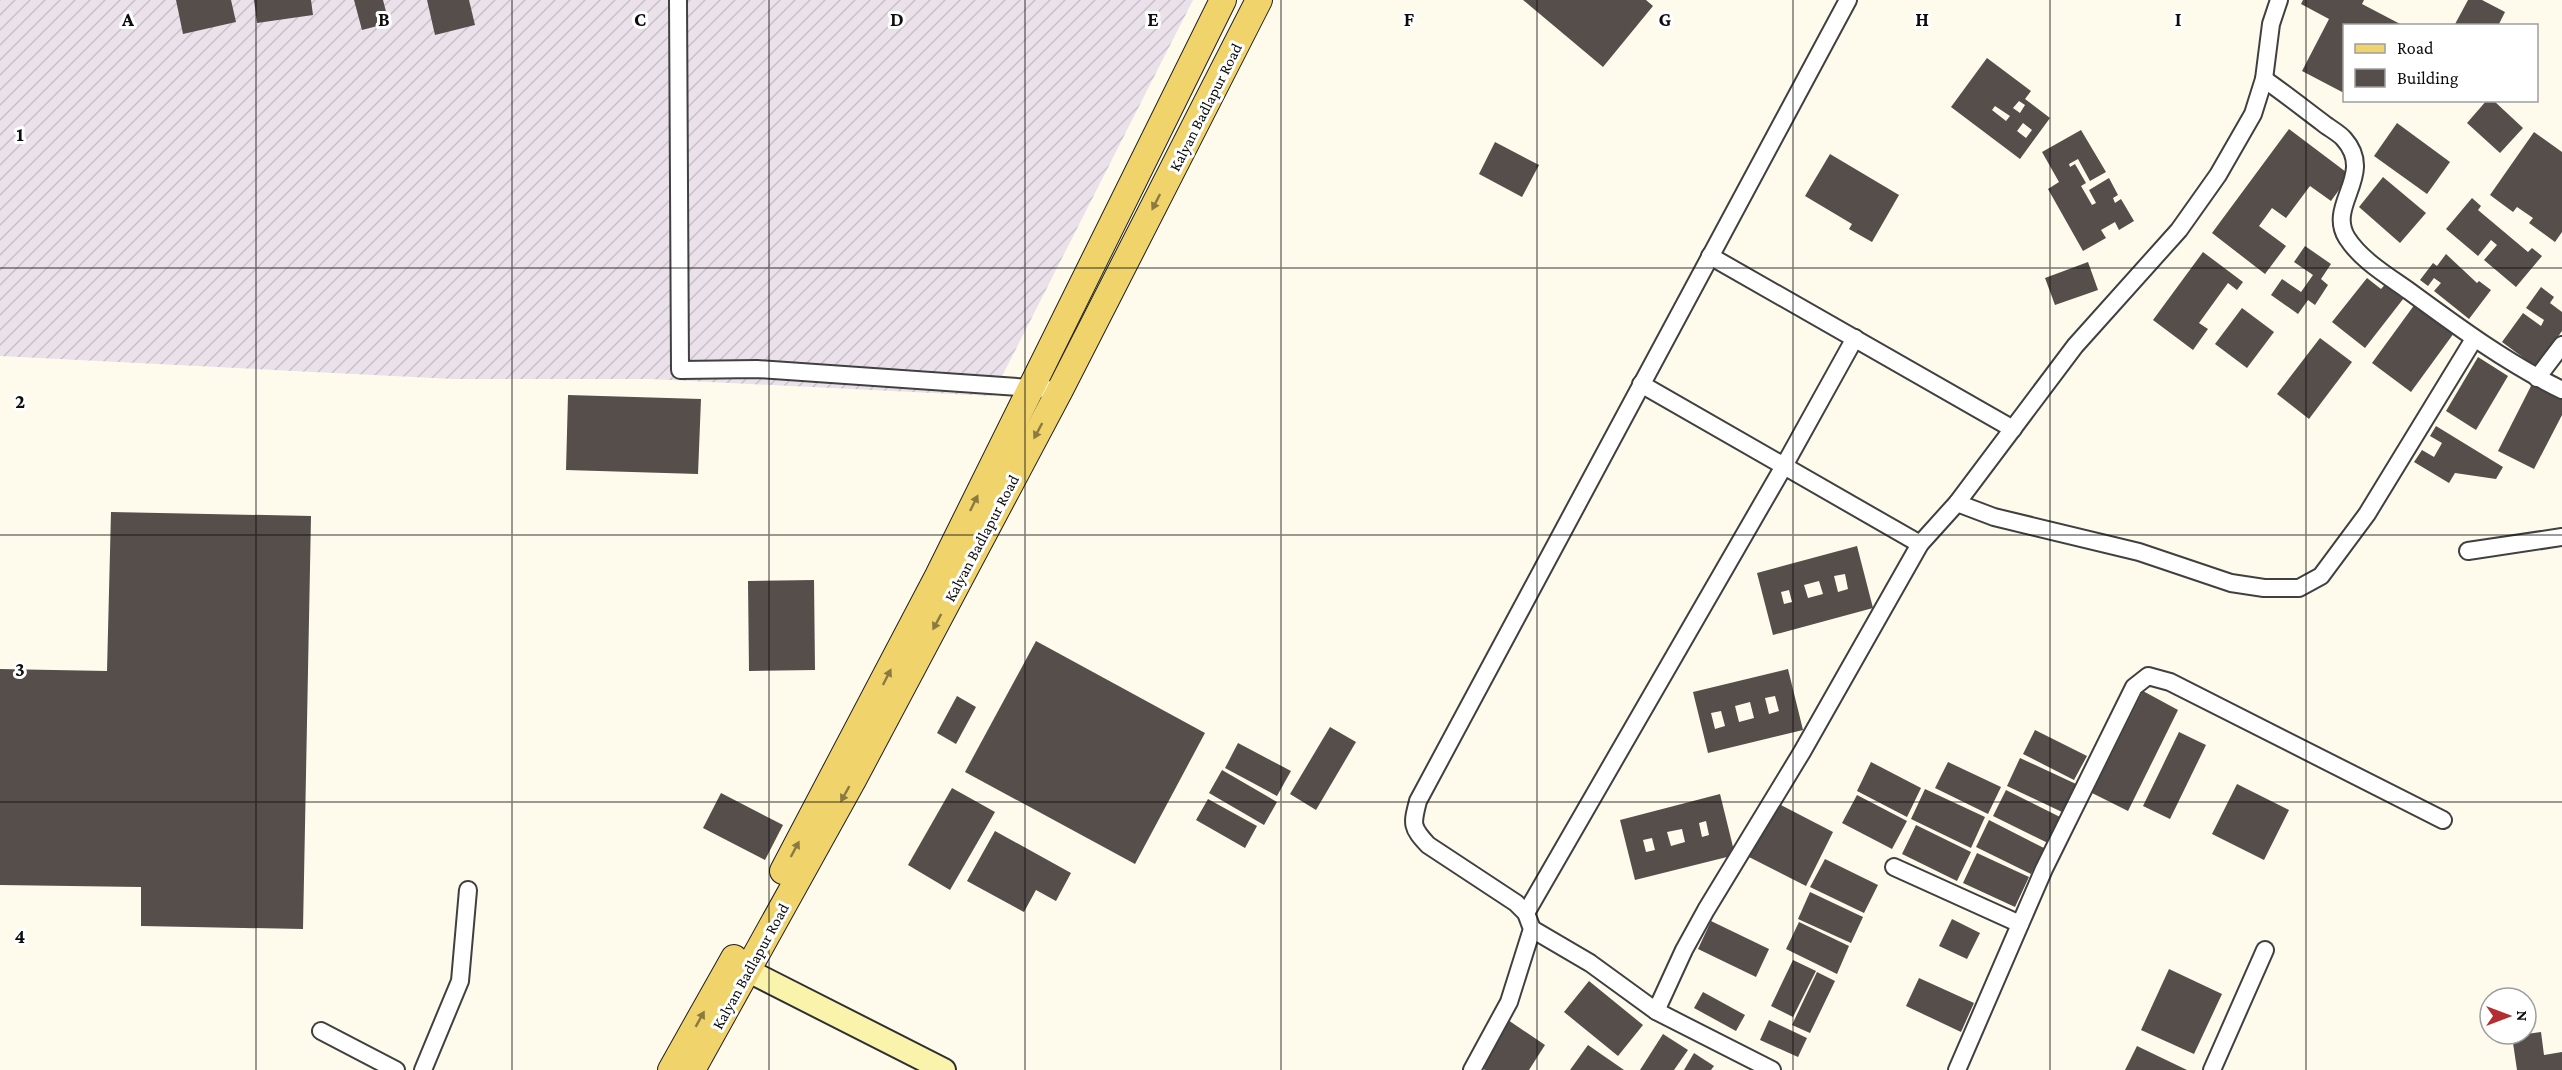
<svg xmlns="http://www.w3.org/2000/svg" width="2562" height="1070" viewBox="0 0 2562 1070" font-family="'Crimson Pro',serif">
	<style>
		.industrial { fill: url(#industrial-furrows) }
		.building { fill: #554e4a; fill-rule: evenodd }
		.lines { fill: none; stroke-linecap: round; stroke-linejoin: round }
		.street-casing { stroke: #404040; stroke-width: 20 }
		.secondary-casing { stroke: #2f2f2f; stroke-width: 26 }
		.primary-casing { stroke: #1e1e1e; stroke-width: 28 }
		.street { stroke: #fff; stroke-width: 16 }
		.secondary { stroke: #faf3ac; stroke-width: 22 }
		.primary { stroke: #f0d36b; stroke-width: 26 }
		.oneway { fill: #8a7a41 }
		.grid { fill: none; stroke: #0d0d0d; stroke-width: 1.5; stroke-opacity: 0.55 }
		.labels { text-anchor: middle; stroke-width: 6; stroke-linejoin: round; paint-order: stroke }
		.street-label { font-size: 16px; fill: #0d0d0d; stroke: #fff }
		.grid-label { font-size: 20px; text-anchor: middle; font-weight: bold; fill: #0d0d0d; stroke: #fff; stroke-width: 6; stroke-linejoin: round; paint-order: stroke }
	</style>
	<defs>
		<pattern id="industrial-furrows" width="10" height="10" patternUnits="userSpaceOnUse" patternTransform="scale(1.5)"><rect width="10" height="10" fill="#eae1eb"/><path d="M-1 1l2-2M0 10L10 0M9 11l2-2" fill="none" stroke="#c8c0c8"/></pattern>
	</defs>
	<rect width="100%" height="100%" fill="#fefbed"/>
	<polygon class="industrial" points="0,0 1193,0 992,396 650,379 453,379 0,356"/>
	<g class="building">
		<polygon points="176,0 231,0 236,22 183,34"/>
		<polygon points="254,0 311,0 313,15 257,23"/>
		<polygon points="354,0 383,0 389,23 362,30"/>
		<polygon points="427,0 469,0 475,25 435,35"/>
		<polygon points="1523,0 1646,0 1653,6 1603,67"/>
		<polygon points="2303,0 2364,0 2362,4 2404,26 2344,26 2344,93 2302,71 2329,19 2301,4"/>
		<polygon points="2468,0 2482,0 2505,12 2498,26 2454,26"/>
		<path d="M1987,58L2031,91L2025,99L2050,118L2020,159L1951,107ZM2019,101L2025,105L2020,113L2013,108ZM1995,106L2010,116L2006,121L1992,110ZM2023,123L2032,130L2026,138L2017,131Z"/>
		<polygon points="2487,100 2493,100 2523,128 2500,153 2467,123"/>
		<polygon points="2397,123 2450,162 2427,194 2374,156"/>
		<polygon points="2289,129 2350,175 2331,201 2310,186 2286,218 2272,208 2259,226 2286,246 2265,274 2212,233"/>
		<polygon points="2081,130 2106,172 2090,181 2078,159 2069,164 2070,167 2075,164 2086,183 2081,186 2092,205 2096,203 2089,190 2109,178 2118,195 2113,198 2115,203 2121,199 2134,221 2119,230 2115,222 2101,230 2106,238 2083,251 2048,189 2059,182 2042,152"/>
		<polygon points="2534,132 2562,152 2562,232 2555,242 2529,223 2533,218 2517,207 2513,212 2490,195"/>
		<polygon points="1495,142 1539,165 1522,197 1479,174"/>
		<polygon points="1830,154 1899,195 1872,242 1849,229 1852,224 1805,196"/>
		<polygon points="2383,177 2426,213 2400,243 2359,207"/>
		<polygon points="2472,198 2481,206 2478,210 2528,252 2532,248 2542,256 2516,287 2484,260 2497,245 2491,240 2478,256 2446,229"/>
		<polygon points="2305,246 2331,264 2321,279 2328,285 2315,305 2308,300 2298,314 2271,295 2282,279 2301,292 2313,275 2294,262"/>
		<polygon points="2203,252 2243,282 2237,290 2228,283 2199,323 2208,329 2193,350 2153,320"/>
		<polygon points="2446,254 2477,283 2479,281 2491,290 2469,319 2434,291 2441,283 2434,278 2428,286 2420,280 2433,263 2437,266"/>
		<polygon points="2088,262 2098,290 2055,305 2045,278"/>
		<polygon points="2367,278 2381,289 2389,280 2407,294 2365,348 2332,322"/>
		<polygon points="2541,287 2554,297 2550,303 2562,312 2562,331 2536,367 2502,342 2523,313 2541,326 2544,320 2526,308"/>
		<polygon points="2415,304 2454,333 2411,392 2372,363"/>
		<polygon points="2242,308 2274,332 2247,368 2215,344"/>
		<polygon points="2320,338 2352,362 2309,419 2277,394"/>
		<polygon points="2478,357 2508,376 2476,430 2446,411"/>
		<polygon points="2532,384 2562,399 2562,415 2534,469 2498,451"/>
		<polygon points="568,395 701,399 698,474 566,470"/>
		<polygon points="2436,426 2503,467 2496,479 2455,473 2449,483 2414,462 2422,450 2434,457 2442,443 2430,436"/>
		<polygon points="111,512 311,516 303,929 141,926 141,887 0,885 0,669 107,671"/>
		<path d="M1857,546L1873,608L1773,635L1757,573ZM1845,574L1848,589L1838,592L1834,576ZM1819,581L1823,594L1808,598L1804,585ZM1789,590L1792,602L1784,604L1781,592Z"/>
		<polygon points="814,580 815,670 749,671 748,581"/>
		<polygon points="1036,641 1205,733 1135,864 965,772"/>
		<path d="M1788,669L1803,730L1708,753L1693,692ZM1775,696L1779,711L1769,714L1765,698ZM1750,702L1754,718L1739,722L1735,706ZM1721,711L1725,726L1715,729L1711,713Z"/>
		<polygon points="2143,691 2178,710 2128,811 2092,793"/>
		<polygon points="957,696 976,707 956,744 937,733"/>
		<polygon points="1330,727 1356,742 1316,810 1290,794"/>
		<polygon points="2035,730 2087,756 2074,780 2023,754"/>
		<polygon points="2179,732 2206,745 2170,819 2143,806"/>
		<polygon points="1238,743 1291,771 1277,796 1225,768"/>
		<polygon points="2020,758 2076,784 2062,812 2007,786"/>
		<polygon points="1871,762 1921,788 1907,817 1857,791"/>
		<polygon points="1948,762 2001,787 1988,814 1935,788"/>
		<polygon points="1222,770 1277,802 1264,825 1209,793"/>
		<polygon points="2237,784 2289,810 2264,860 2212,834"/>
		<polygon points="952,788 995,812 950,890 908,865"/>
		<polygon points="1925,789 1985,817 1971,848 1911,819"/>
		<polygon points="2006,790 2062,818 2050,844 1993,816"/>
		<polygon points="721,793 783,825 765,860 703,828"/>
		<path d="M1720,794L1735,855L1635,880L1620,820ZM1706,821L1709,835L1702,837L1699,823ZM1682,829L1685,842L1671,846L1667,832ZM1652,838L1655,850L1646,852L1643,840Z"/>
		<polygon points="1857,795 1907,821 1892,849 1842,823"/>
		<polygon points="1208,799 1257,826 1245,848 1196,820"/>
		<polygon points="1777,803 1833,832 1806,886 1749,857"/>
		<polygon points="1989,820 2044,848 2031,874 1976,847"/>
		<polygon points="1916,825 1971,852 1957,881 1902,854"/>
		<polygon points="995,831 1071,873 1056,901 1036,890 1024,912 967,881"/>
		<polygon points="1977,853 2029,877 2015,907 1963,883"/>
		<polygon points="1825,859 1878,885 1864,913 1810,887"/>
		<polygon points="1810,892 1863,917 1851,943 1798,919"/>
		<polygon points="1952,919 1980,933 1967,959 1939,946"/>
		<polygon points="1711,921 1769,949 1756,977 1698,949"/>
		<polygon points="1799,922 1849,946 1837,974 1786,949"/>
		<polygon points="1793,960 1816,971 1793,1017 1771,1006"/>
		<polygon points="2169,969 2222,994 2194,1054 2141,1030"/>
		<polygon points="1817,972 1835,981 1810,1033 1792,1025"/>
		<polygon points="1919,978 1974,1003 1961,1032 1906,1006"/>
		<polygon points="1589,981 1643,1025 1618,1056 1564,1012"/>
		<polygon points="1703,992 1745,1015 1736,1031 1694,1008"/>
		<polygon points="1508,1020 1545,1045 1529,1070 1485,1070 1478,1065"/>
		<polygon points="1769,1020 1807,1038 1798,1057 1760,1040"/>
		<polygon points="2541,1032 2544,1055 2562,1052 2562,1070 2517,1070 2512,1036"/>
		<polygon points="1663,1034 1688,1050 1674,1070 1640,1070"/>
		<polygon points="1588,1045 1624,1070 1570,1070"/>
		<polygon points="2137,1046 2187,1070 2125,1070"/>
		<polygon points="1694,1053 1714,1066 1711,1070 1684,1070"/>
	</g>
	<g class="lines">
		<g class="street-casing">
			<g id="street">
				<polyline points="678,0 680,370 757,369 1060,390"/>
				<path d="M2264,79C2284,93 2303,108 2323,123C2329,128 2339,133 2344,139C2376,175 2326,205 2347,238C2361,260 2388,276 2409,291C2458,327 2507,363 2562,390"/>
				<polyline points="1710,256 2013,429"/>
				<polyline points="2537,378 2562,345"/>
				<polyline points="1641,384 1920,544"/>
				<polyline points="1957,503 1994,517 2139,552 2231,583 2264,588 2299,588 2321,576 2367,514 2474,339"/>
				<polyline points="2468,551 2562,537"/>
				<polyline points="1894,867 2020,924"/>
				<polyline points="1526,913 1784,466 1855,338"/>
				<polyline points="1532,929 1590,963 1656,1011 1772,1070"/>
				<polyline points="1656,1011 1684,950 1706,910 1802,752 1920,544 1957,503 2075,346 2179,230 2218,175 2253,114 2264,79 2271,24 2279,0"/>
				<polyline points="321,1031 396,1070"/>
				<polyline points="423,1070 460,981 468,890"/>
				<path d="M1472,1070L1509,1002L1532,929L1526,913L1516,903L1428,845C1411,827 1412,824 1418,801L1848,0"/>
				<polyline points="1957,1070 2044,869 2134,687 2148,676 2170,682 2443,820"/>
				<polyline points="2212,1070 2265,950"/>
			</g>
		</g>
		<g class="secondary-casing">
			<polyline id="secondary" points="733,963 944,1070"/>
		</g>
		<g class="primary-casing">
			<g id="primary">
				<polyline points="783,871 938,576 1223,0"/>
				<polyline points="671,1070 734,958"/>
				<polyline points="692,1070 853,780 1060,390 1259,0"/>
			</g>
		</g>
		<use href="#street" class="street"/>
		<use href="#secondary" class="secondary"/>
		<use href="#primary" class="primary"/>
	</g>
	<defs><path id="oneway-solid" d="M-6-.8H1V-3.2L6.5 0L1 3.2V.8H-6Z" transform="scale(1.5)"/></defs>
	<g class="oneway">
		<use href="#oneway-solid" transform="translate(1156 202) rotate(117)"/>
		<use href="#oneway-solid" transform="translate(1038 431) rotate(118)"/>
		<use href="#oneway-solid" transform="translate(974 503) rotate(-64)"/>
		<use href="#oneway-solid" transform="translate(937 622) rotate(118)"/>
		<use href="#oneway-solid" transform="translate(887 677) rotate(-63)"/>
		<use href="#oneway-solid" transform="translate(845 794) rotate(119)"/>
		<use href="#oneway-solid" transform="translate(795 849) rotate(-62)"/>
		<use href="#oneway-solid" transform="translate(700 1019) rotate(-61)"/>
	</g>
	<path class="grid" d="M256,0V1070M512,0V1070M769,0V1070M1025,0V1070M1281,0V1070M1537,0V1070M1793,0V1070M2050,0V1070M2306,0V1070M0,268H2562M0,535H2562M0,802H2562"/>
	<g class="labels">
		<g class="street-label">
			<text transform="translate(1205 107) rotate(-63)" y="6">Kalyan Badlapur Road</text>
			<text transform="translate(981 538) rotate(-62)" y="6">Kalyan Badlapur Road</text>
			<text transform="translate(750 966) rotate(-61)" y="6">Kalyan Badlapur Road</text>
		</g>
	</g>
	<g class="grid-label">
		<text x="128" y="26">A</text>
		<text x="384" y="26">B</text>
		<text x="640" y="26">C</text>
		<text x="897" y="26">D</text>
		<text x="1153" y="26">E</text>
		<text x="1409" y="26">F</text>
		<text x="1665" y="26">G</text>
		<text x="1922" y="26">H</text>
		<text x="2178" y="26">I</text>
		<text x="20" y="141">1</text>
		<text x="20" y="408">2</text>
		<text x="20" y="676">3</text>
		<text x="20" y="943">4</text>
	</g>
	<rect x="2343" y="24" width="195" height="78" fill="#ffffff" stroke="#9e9e9e" stroke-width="1.5"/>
	<rect x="2355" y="44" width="30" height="9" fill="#f0d36b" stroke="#9e9e9e" stroke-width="1.5"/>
	<text x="2397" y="54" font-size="18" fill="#0d0d0d">Road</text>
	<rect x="2355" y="69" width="30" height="18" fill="#554e4a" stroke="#9e9e9e" stroke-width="1.5"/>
	<text x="2397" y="84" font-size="18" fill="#0d0d0d">Building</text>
	<g transform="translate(2508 1016) rotate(90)"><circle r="28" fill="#ffffff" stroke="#9e9e9e" stroke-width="1.5"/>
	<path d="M0-4.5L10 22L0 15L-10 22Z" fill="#b42d30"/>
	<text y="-9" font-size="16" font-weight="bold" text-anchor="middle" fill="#0d0d0d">N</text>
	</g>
</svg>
